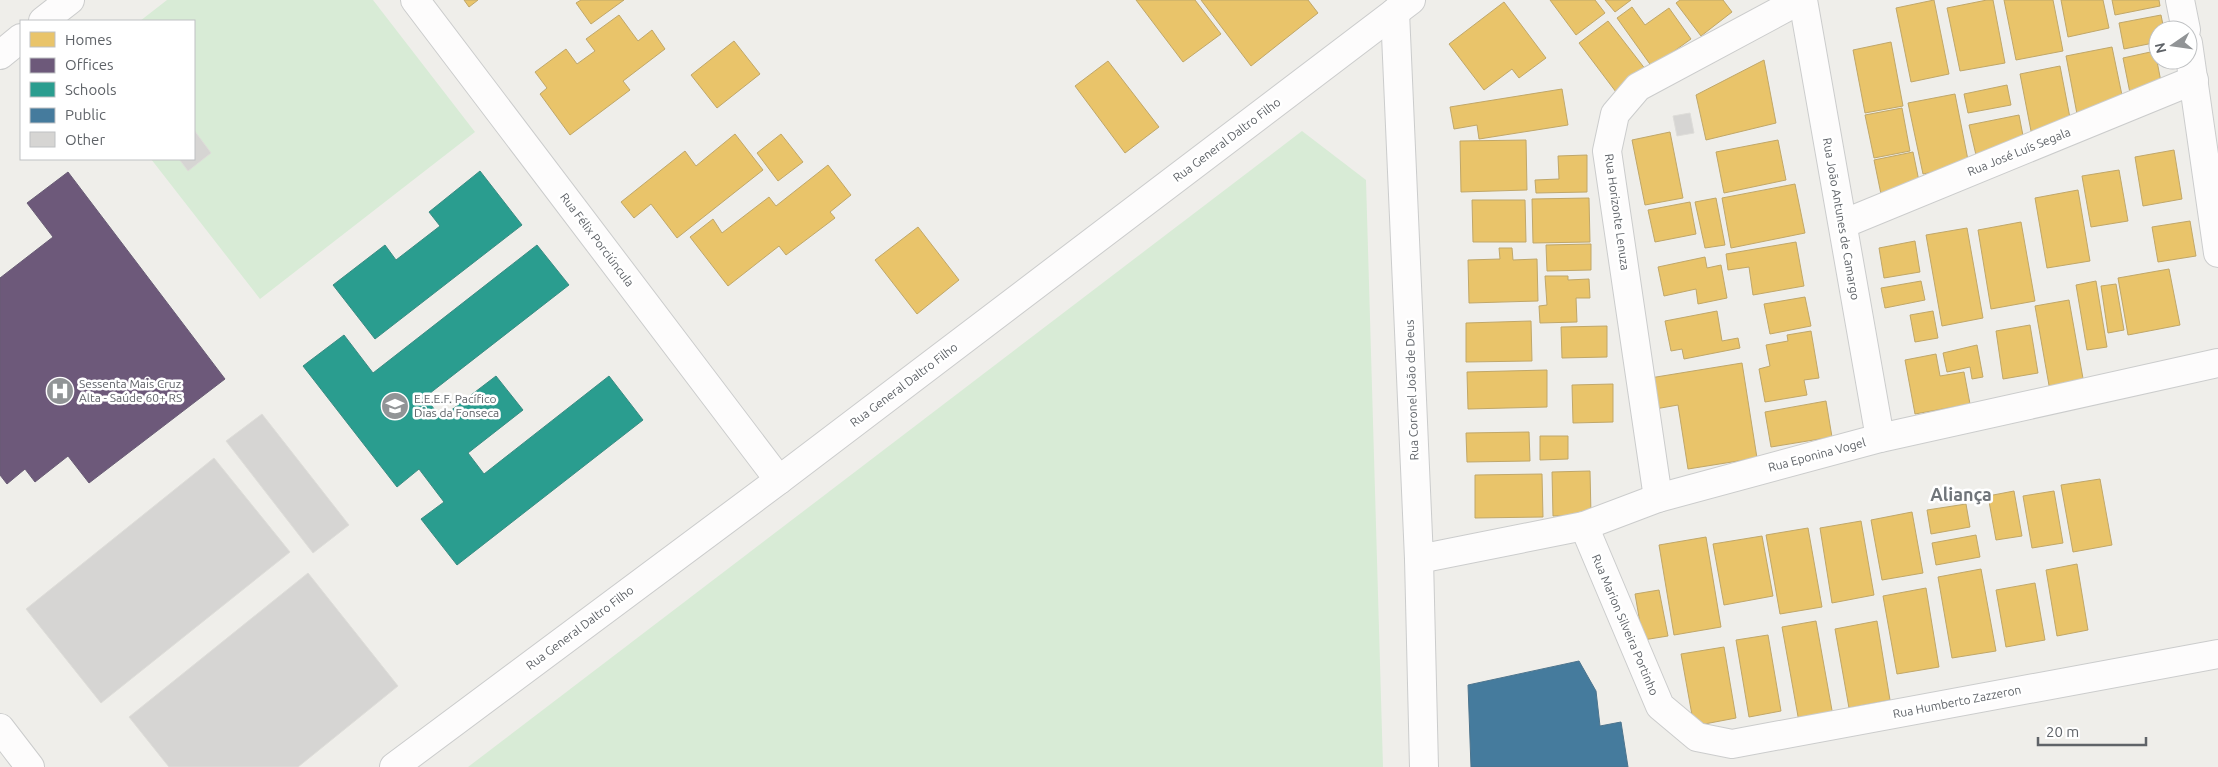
<svg xmlns="http://www.w3.org/2000/svg" width="2218" height="767" viewBox="0 0 2218 767" font-family="Ubuntu,sans-serif">
	<style>
		.green { fill: #d8ebd6 }
		.homes { fill: #e9c46a; stroke: #c0a769 }
		.offices { fill: #6d597a; stroke: #695c75 }
		.schools { fill: #2a9d8f; stroke: #3a8c83 }
		.public { fill: #457b9d; stroke: #4d748d }
		.building { fill: #d6d5d3; stroke: #deddd9 }
		.lines { fill: none; stroke-linecap: round; stroke-linejoin: round }
		.minor-casing { stroke: #cbcccc; stroke-width: 30 }
		.minor { stroke: #fdfcfc; stroke-width: 28 }
		.labels { text-anchor: middle; stroke-width: 5; stroke-linejoin: round; paint-order: stroke }
		.street-label { font-size: 12px; fill: #5f6368; stroke: #fff }
		.poi-label { font-size: 12px; fill: #5f6368; stroke: #fff; text-anchor: start }
		.district-label { font-size: 18px; font-weight: bold; fill: #70757a; stroke: #fff }
	</style>
	<rect width="100%" height="100%" fill="#efeeea"/>
	<g class="green">
		<polygon points="167,0 373,0 475,132 260,299 151,159 194,159 194,21 140,21"/>
		<polygon points="1302,131 1366,180 1383,767 468,767"/>
	</g>
	<g class="homes">
		<polygon points="464,0 478,0 469,7"/>
		<polygon points="581,0 624,0 591,24 576,3"/>
		<polygon points="1136,0 1195,0 1221,34 1183,62"/>
		<polygon points="1201,0 1308,0 1318,13 1251,66"/>
		<polygon points="1550,0 1595,0 1605,13 1576,35"/>
		<polygon points="1605,0 1631,0 1615,12"/>
		<polygon points="1680,0 1723,0 1732,12 1701,36 1676,3"/>
		<polygon points="1934,0 1949,74 1911,82 1896,8"/>
		<polygon points="1987,0 1993,0 2005,63 1960,71 1947,8"/>
		<polygon points="2004,0 2053,0 2063,51 2016,60"/>
		<polygon points="2061,0 2103,0 2109,28 2068,37"/>
		<polygon points="2112,0 2159,0 2160,6 2115,15"/>
		<polygon points="1504,2 1546,58 1519,78 1512,69 1484,90 1449,44"/>
		<polygon points="1632,7 1645,25 1669,8 1691,39 1652,67 1617,18"/>
		<polygon points="619,15 638,41 652,30 665,49 623,81 630,90 570,135 540,94 547,88 535,72 566,49 577,64 595,51 586,39"/>
		<polygon points="2161,15 2164,30 2158,30 2158,42 2124,49 2119,23"/>
		<polygon points="1608,21 1646,70 1616,92 1579,43"/>
		<polygon points="734,41 760,74 717,108 691,75"/>
		<polygon points="1891,42 1903,106 1865,113 1853,50"/>
		<polygon points="2112,47 2124,105 2077,114 2066,56"/>
		<polygon points="2155,51 2162,87 2130,93 2123,58"/>
		<polygon points="1764,60 1776,123 1706,140 1696,95"/>
		<polygon points="1108,61 1159,127 1125,153 1075,86"/>
		<polygon points="2060,66 2071,123 2031,131 2020,74"/>
		<polygon points="2007,85 2011,105 1968,113 1964,94"/>
		<polygon points="1562,89 1568,125 1479,139 1477,125 1454,129 1450,107"/>
		<polygon points="1955,94 1969,165 1923,174 1908,103"/>
		<polygon points="1902,108 1910,151 1874,158 1865,115"/>
		<polygon points="2019,115 2025,146 1976,155 1969,125"/>
		<polygon points="1670,132 1683,198 1645,205 1632,140"/>
		<polygon points="735,134 763,170 677,238 651,204 634,218 621,202 685,151 696,166"/>
		<polygon points="781,134 803,162 778,181 757,153"/>
		<polygon points="1526,140 1527,190 1461,192 1460,141"/>
		<polygon points="1778,140 1786,180 1724,193 1716,152"/>
		<polygon points="2174,150 2182,199 2143,206 2135,157"/>
		<polygon points="1913,152 1920,186 1881,194 1874,160"/>
		<polygon points="1587,155 1587,192 1536,193 1535,180 1559,179 1558,156"/>
		<polygon points="828,165 851,195 830,212 835,218 786,255 779,246 728,286 690,237 713,219 722,233 769,197 776,206"/>
		<polygon points="2119,170 2128,221 2091,227 2082,176"/>
		<polygon points="1795,184 1805,233 1731,248 1722,198"/>
		<polygon points="2078,190 2090,261 2047,268 2035,198"/>
		<polygon points="1589,198 1590,242 1533,243 1532,199"/>
		<polygon points="1716,198 1725,245 1705,248 1695,202"/>
		<polygon points="1472,200 1525,200 1526,242 1473,242"/>
		<polygon points="1690,202 1696,234 1655,242 1648,210"/>
		<polygon points="2190,221 2196,256 2158,262 2152,227"/>
		<polygon points="2021,222 2035,301 1991,309 1978,230"/>
		<polygon points="918,227 959,280 917,314 875,260"/>
		<polygon points="1967,228 1983,318 1942,326 1926,235"/>
		<polygon points="1915,241 1920,272 1884,278 1879,248"/>
		<polygon points="1796,242 1804,286 1753,295 1749,267 1728,270 1726,254"/>
		<polygon points="1591,244 1591,270 1547,271 1546,245"/>
		<polygon points="1499,248 1512,248 1513,260 1537,259 1538,301 1469,303 1468,260 1500,259"/>
		<polygon points="1705,257 1707,268 1721,265 1727,298 1698,304 1696,289 1664,296 1658,267"/>
		<polygon points="2169,269 2180,325 2128,335 2118,278"/>
		<polygon points="1545,276 1568,276 1568,280 1589,279 1590,298 1576,298 1577,322 1540,323 1539,306 1547,305"/>
		<polygon points="1921,281 1925,300 1885,308 1881,288"/>
		<polygon points="2096,281 2107,347 2087,350 2076,285"/>
		<polygon points="2116,284 2124,330 2108,333 2101,286"/>
		<polygon points="1805,297 1811,326 1770,334 1764,304"/>
		<polygon points="2069,300 2084,384 2050,391 2035,306"/>
		<polygon points="1717,311 1722,341 1738,338 1740,348 1684,359 1682,349 1671,351 1665,321"/>
		<polygon points="1933,311 1938,338 1915,342 1910,315"/>
		<polygon points="1531,321 1532,361 1466,362 1466,323"/>
		<polygon points="2030,325 2038,373 2003,379 1996,331"/>
		<polygon points="1607,326 1607,357 1562,358 1561,327"/>
		<polygon points="1811,331 1819,378 1804,380 1807,395 1765,402 1759,369 1770,366 1766,345 1788,341 1787,335"/>
		<polygon points="1977,345 1983,377 1972,379 1970,367 1947,372 1943,353"/>
		<polygon points="1936,354 1940,376 1964,372 1970,404 1915,414 1905,360"/>
		<polygon points="1742,363 1757,458 1688,469 1678,405 1655,409 1650,378"/>
		<polygon points="1547,370 1547,407 1468,409 1467,372"/>
		<polygon points="1613,384 1613,422 1573,423 1572,385"/>
		<polygon points="1826,401 1832,437 1771,447 1765,412"/>
		<polygon points="1529,432 1530,461 1467,462 1466,433"/>
		<polygon points="1540,436 1568,436 1568,459 1540,460"/>
		<polygon points="1590,471 1591,515 1553,516 1552,472"/>
		<polygon points="1542,474 1543,517 1475,518 1475,475"/>
		<polygon points="2100,479 2112,545 2073,552 2061,485"/>
		<polygon points="2014,491 2022,536 1996,540 1988,496"/>
		<polygon points="2054,491 2063,543 2032,548 2023,496"/>
		<polygon points="1966,504 1970,527 1931,534 1927,510"/>
		<polygon points="1912,512 1923,573 1882,580 1871,520"/>
		<polygon points="1861,521 1874,595 1832,603 1820,528"/>
		<polygon points="1808,528 1822,607 1780,614 1766,535"/>
		<polygon points="1976,535 1980,557 1936,565 1932,543"/>
		<polygon points="1762,536 1773,596 1724,605 1713,544"/>
		<polygon points="1706,537 1721,627 1674,635 1659,545"/>
		<polygon points="2077,564 2088,630 2057,636 2046,570"/>
		<polygon points="1981,569 1996,651 1952,658 1938,577"/>
		<polygon points="2035,583 2045,640 2006,647 1996,590"/>
		<polygon points="1926,588 1939,667 1897,674 1883,596"/>
		<polygon points="1659,590 1668,636 1643,640 1635,594"/>
		<polygon points="1816,621 1833,716 1799,722 1782,627"/>
		<polygon points="1877,621 1890,700 1849,708 1835,629"/>
		<polygon points="1768,635 1781,711 1749,717 1736,640"/>
		<polygon points="1724,647 1736,718 1694,726 1681,654"/>
	</g>
	<polygon class="offices" points="68,172 225,379 89,483 68,456 35,482 25,469 7,484 0,475 0,278 53,237 27,203"/>
	<g class="schools">
		<polygon points="480,171 522,225 375,339 333,285 385,245 396,260 440,226 429,212"/>
		<polygon points="537,245 569,285 425,397 441,418 496,376 523,410 468,453 484,474 609,376 643,420 457,565 421,519 444,502 419,469 397,487 303,366 344,335 373,373"/>
	</g>
	<polygon class="public" points="1579,661 1596,691 1600,726 1621,722 1628,767 1471,767 1468,685"/>
	<g class="building">
		<polygon points="1690,113 1694,133 1677,136 1673,116"/>
		<polygon points="194,130 211,153 188,171 179,159 194,159"/>
		<polygon points="262,414 349,525 313,553 226,441"/>
		<polygon points="214,458 290,552 101,703 26,609"/>
		<polygon points="308,573 398,686 298,767 169,767 129,717"/>
	</g>
	<g class="lines">
		<g class="minor-casing">
			<g id="minor">
				<polyline points="415,0 779,480"/>
				<polyline points="1803,0 1880,438"/>
				<polyline points="2180,0 2186,30"/>
				<polyline points="1395,12 1419,559 1424,767"/>
				<polyline points="43,21 70,0"/>
				<polyline points="2188,43 2218,253"/>
				<polyline points="0,55 21,38"/>
				<polyline points="1843,224 2194,80"/>
				<polyline points="1658,498 1607,151 1615,114 1638,87 1800,0"/>
				<polyline points="1584,526 1660,706 1697,737 1732,744 2218,654"/>
				<polyline points="1419,559 1584,526 1658,498 1880,438 2218,363"/>
				<polyline points="0,728 30,767"/>
				<polyline points="394,767 779,480 1411,0"/>
			</g>
		</g>
		<use href="#minor" class="minor"/>
	</g>
	<defs>
		<g id="hospital-disc" transform="scale(1.4375)"><circle r="9.5" fill="#919496" stroke="#fff"/><path d="M-5-5h3v3.5h4V-5h3V5h-3V1.5h-4V5h-3Z" fill="#fff"/></g>
		<g id="school-disc" transform="scale(1.4375)"><circle r="9.5" fill="#919496" stroke="#fff"/><path d="M0-5L7-2L0 1L-7-2ZM-4 1L0 2.5L4 1V4Q0 6-4 4Z" fill="#fff"/></g>
	</defs>
	<g fill-rule="evenodd">
		<use href="#hospital-disc" x="60" y="391"/>
		<use href="#school-disc" x="395" y="406"/>
	</g>
	<g class="labels">
		<g class="street-label">
			<text transform="translate(1227 140) rotate(-37)" y="4">Rua General Daltro Filho</text>
			<text transform="translate(2019 152) rotate(-22)" y="4">Rua José Luís Segala</text>
			<text transform="translate(1617 212) rotate(82)" y="4">Rua Horizonte Lenuza</text>
			<text transform="translate(1841 219) rotate(80)" y="4">Rua João Antunes de Camargo</text>
			<text transform="translate(597 240) rotate(53)" y="4">Rua Félix Porciúncula</text>
			<text transform="translate(904 385) rotate(-37)" y="4">Rua General Daltro Filho</text>
			<text transform="translate(1412 390) rotate(-92)" y="4">Rua Coronel João de Deus</text>
			<text transform="translate(1817 455) rotate(-15)" y="4">Rua Eponina Vogel</text>
			<text transform="translate(1625 625) rotate(67)" y="4">Rua Marion Silveira Portinho</text>
			<text transform="translate(580 628) rotate(-37)" y="4">Rua General Daltro Filho</text>
			<text transform="translate(1957 702) rotate(-11)" y="4">Rua Humberto Zazzeron</text>
		</g>
		<g class="poi-label">
			<text x="79" y="388">Sessenta Mais Cruz<tspan x="79" dy="14">Alta - Saúde 60+ RS</tspan></text>
			<text x="414" y="403">E.E.E.F. Pacífico<tspan x="414" dy="14">Dias da Fonseca</tspan></text>
		</g>
		<g class="district-label">
			<text x="1961" y="501">Aliança</text>
		</g>
	</g>
	<rect x="20" y="20" width="175" height="140" fill="#ffffff" stroke="#bfc1c3"/>
	<rect x="30" y="32" width="25" height="15" fill="#e9c46a" stroke="#bfc1c3"/>
	<text x="65" y="45" font-size="15" fill="#5f6368">Homes</text>
	<rect x="30" y="58" width="25" height="15" fill="#6d597a" stroke="#bfc1c3"/>
	<text x="65" y="70" font-size="15" fill="#5f6368">Offices</text>
	<rect x="30" y="82" width="25" height="15" fill="#2a9d8f" stroke="#bfc1c3"/>
	<text x="65" y="95" font-size="15" fill="#5f6368">Schools</text>
	<rect x="30" y="108" width="25" height="15" fill="#457b9d" stroke="#bfc1c3"/>
	<text x="65" y="120" font-size="15" fill="#5f6368">Public</text>
	<rect x="30" y="132" width="25" height="15" fill="#d6d5d3" stroke="#bfc1c3"/>
	<text x="65" y="145" font-size="15" fill="#5f6368">Other</text>
	<g transform="translate(2173 45) rotate(257)"><circle r="24" fill="#ffffff" stroke="#bfc1c3"/>
	<path d="M0-4L9 19L0 12L-9 19Z" fill="#919496"/>
	<text y="-8" font-size="14" font-weight="bold" text-anchor="middle" fill="#5f6368">N</text>
	</g>
	<path d="M2038 737v8h108v-8" fill="none" stroke="#5f6368" stroke-width="2.5"/>
	<text x="2046" y="737" font-size="15" fill="#5f6368" stroke="#ffffff" stroke-width="4" paint-order="stroke">20 m</text>
</svg>
